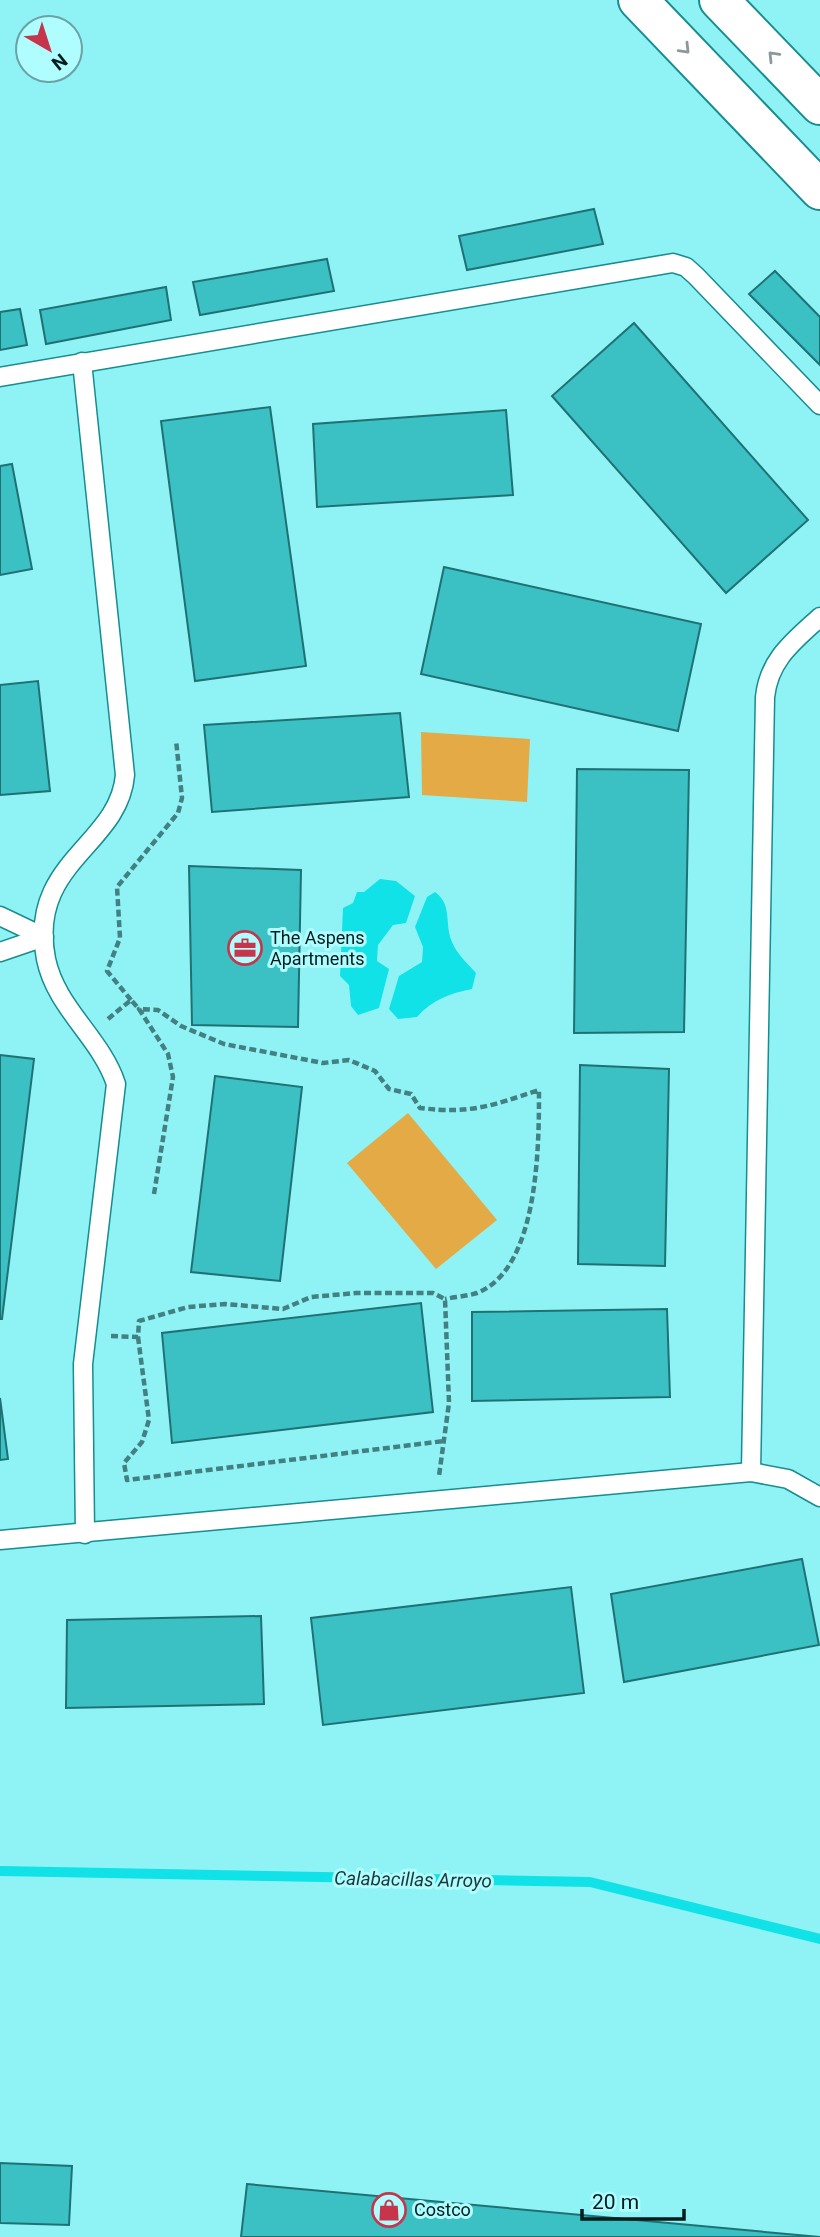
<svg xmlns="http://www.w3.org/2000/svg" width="820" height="2237" viewBox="0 0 820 2237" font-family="Roboto,sans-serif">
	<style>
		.green { fill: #e4aa46 }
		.water { fill: #11e2e7 }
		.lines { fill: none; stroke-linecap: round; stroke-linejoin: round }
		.stream { stroke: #11e2e7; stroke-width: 10 }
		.building { fill: #3bc0c4; stroke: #207173; stroke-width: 2 }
		.lane-casing { stroke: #188c8f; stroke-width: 21 }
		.secondary-casing { stroke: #188c8f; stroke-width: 42 }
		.path { stroke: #428082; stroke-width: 4.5; stroke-dasharray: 7 3.5; stroke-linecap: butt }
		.lane { stroke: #fff; stroke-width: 18 }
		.secondary { stroke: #fff; stroke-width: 38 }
		.oneway { stroke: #8c999a }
		.labels { text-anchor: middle; stroke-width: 6; stroke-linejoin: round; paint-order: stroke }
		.poi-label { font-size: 18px; fill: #001d1e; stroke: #b0fdff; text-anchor: start }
		.water-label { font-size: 19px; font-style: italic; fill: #1d3839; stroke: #b0fdff }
	</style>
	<rect width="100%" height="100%" fill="#8ff3f6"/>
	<g class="green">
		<polygon points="421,732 530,739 527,802 422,795"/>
		<polygon points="408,1113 497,1220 436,1269 347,1163"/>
	</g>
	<g class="water">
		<polygon points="380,879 396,881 415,896 406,923 393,925 378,945 377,961 389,969 379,1008 358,1015 351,1006 349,985 340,976 343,908 353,903 357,892 364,892"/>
		<path d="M435,892C453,905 444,924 452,942C457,954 468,964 476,973L472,989C450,993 432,1000 417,1017L398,1019L389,1009L399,976L422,962L423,947L415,927L427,897Z"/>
	</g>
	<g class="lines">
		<polyline class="stream" points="0,1871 590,1882 820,1939"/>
	</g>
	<g class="building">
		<polygon points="594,209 603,244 467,270 459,236"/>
		<polygon points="327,259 334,291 200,315 193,282"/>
		<polygon points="775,271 820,317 820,365 749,294"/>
		<polygon points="166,287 171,320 46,344 40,310"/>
		<polygon points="20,309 27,345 0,350 0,312"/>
		<polygon points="634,323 808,520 726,593 552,396"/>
		<polygon points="270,407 306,666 195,681 161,421"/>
		<polygon points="506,410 513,495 317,507 313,424"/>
		<polygon points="12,464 32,569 0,575 0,466"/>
		<polygon points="444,567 701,624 678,731 421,674"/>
		<polygon points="38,681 50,791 0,795 0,685"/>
		<polygon points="400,713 409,797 212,812 204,725"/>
		<polygon points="577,769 689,770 684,1032 574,1033"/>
		<polygon points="189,866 301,870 298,1027 192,1025"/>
		<polygon points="0,1055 34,1059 2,1319 0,1319"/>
		<polygon points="580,1065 669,1069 665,1266 578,1264"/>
		<polygon points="215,1076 302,1087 280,1281 191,1272"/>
		<polygon points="421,1303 433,1412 172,1443 162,1333"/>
		<polygon points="667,1309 670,1397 472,1401 472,1312"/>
		<polygon points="0,1398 8,1459 0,1460"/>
		<polygon points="802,1559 819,1645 624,1682 611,1594"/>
		<polygon points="571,1587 584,1693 323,1725 311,1618"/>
		<polygon points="261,1616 264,1704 66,1708 67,1620"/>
		<polygon points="0,2163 72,2166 69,2225 0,2223"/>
		<polygon points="247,2184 820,2237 241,2237"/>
	</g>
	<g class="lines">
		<g class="lane-casing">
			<g id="lane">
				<path d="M82,362L125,775C119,846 27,862 46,959C56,1008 101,1038 116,1084L83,1364L85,1534"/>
				<polyline points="0,377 673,263 686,267 696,276 820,405"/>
				<polyline points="0,916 44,937 0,952"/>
				<path d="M751,1472L765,697C769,659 794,641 820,617"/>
				<polyline points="0,1540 751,1472 788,1479 820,1497"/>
			</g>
		</g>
		<g class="secondary-casing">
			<g id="secondary">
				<polyline points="638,0 820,190"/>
				<polyline points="719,0 820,105"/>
			</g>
		</g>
		<g class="path">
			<polyline points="131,1000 107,971 120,938 117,887 178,813 182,798 176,740"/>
			<polyline points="108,1019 131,1000 139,1009"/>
			<path d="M154,1194L173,1077L168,1054L139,1009L158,1010L181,1026L224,1044L323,1063L349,1060L375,1071L389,1089L411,1094L420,1108C471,1114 491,1106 539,1090C539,1145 539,1269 477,1293C468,1296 455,1297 445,1299"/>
			<polyline points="111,1336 138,1337 139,1321 188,1307 225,1304 283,1309 311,1297 356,1293 433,1293 445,1299 449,1403 439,1476"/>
			<polyline points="138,1337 149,1420 142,1442 124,1463 127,1480 444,1441"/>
		</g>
		<use href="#lane" class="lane"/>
		<use href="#secondary" class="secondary"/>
	</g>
	<defs><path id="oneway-chevron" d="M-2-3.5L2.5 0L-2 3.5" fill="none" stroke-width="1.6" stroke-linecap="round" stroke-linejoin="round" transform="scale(1.75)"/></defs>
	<g class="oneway">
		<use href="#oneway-chevron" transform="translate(685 49) rotate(46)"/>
		<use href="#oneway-chevron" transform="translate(773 56) rotate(-134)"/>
	</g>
	<defs>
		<g id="office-ring" transform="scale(1.75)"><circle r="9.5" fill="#b0fdff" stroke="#c6354a" stroke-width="1.5"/><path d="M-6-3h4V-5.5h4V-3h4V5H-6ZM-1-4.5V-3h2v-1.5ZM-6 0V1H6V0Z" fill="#c6354a"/></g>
		<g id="shop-ring" transform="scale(1.75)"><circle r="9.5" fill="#b0fdff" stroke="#c6354a" stroke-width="1.5"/><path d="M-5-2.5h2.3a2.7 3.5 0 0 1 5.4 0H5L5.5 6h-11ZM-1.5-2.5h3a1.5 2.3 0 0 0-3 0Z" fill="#c6354a"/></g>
	</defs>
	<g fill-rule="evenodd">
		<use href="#office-ring" x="245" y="948"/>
		<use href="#shop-ring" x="389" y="2210"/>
	</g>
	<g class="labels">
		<g class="poi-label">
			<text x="270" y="944">The Aspens<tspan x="270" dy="21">Apartments</tspan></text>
			<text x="414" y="2216">Costco</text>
		</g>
		<g class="water-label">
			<text transform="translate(413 1879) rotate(1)" y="7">Calabacillas Arroyo</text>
		</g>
	</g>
	<g transform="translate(49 49) rotate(141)"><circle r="33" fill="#b0fdff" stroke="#6aa3a5" stroke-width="2"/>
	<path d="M0-5L12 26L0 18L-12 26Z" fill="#c6354a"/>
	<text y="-10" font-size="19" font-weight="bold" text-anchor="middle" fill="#001d1e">N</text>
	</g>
	<path d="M582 2209v10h102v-10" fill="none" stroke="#001d1e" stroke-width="3.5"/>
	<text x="592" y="2209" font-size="21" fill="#001d1e" stroke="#b0fdff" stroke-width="5" paint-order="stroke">20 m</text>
</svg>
